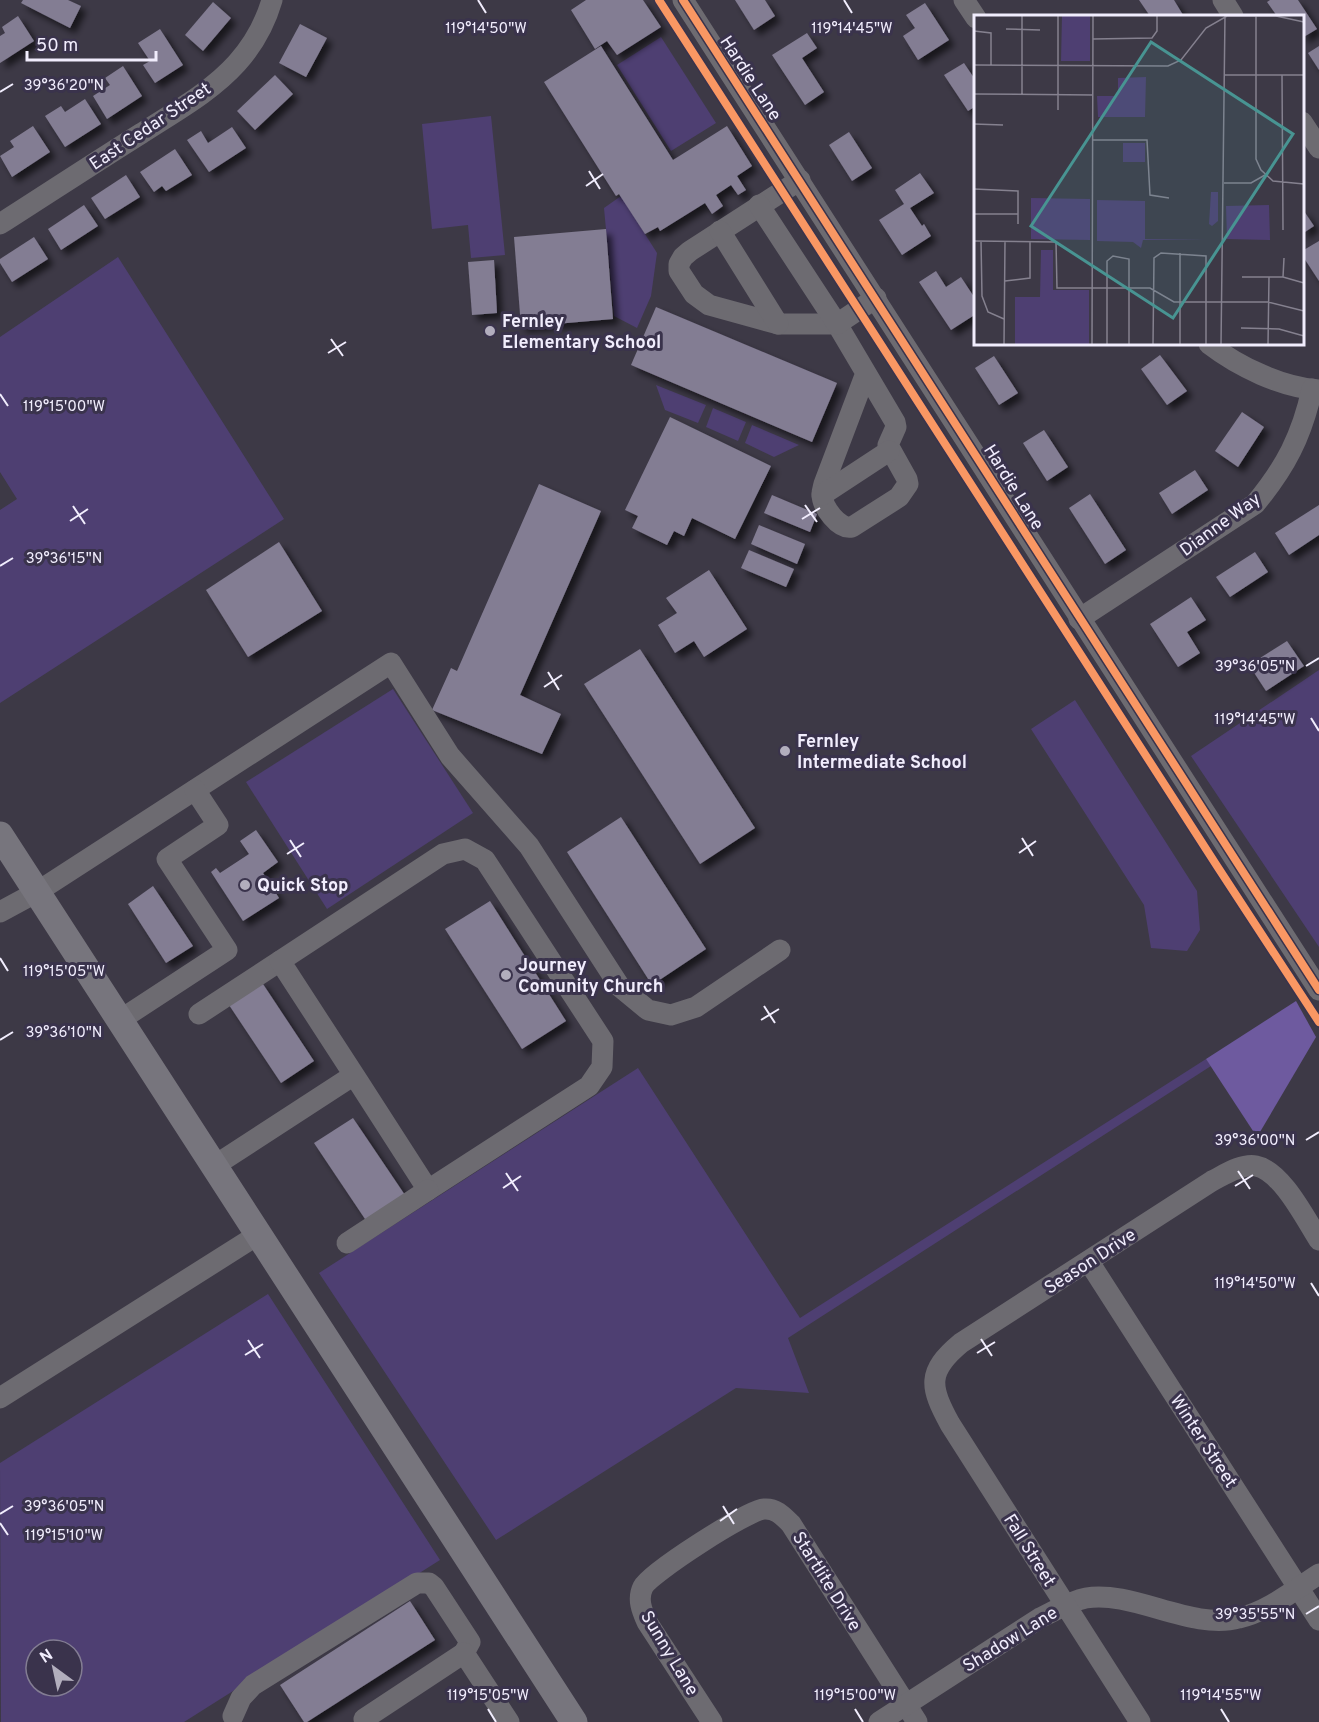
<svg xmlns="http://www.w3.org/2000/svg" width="1319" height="1722" viewBox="0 0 1319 1722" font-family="Overpass,sans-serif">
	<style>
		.green { fill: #4e3f72; fill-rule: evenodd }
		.water { fill: #6e5a9f }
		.building { fill: #837d93; filter: url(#shadow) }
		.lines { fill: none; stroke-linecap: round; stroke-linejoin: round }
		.minor { stroke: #6d6b71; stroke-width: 21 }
		.major { stroke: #77757d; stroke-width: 27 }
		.cycleway-casing { stroke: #3a334c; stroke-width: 11 }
		.cycleway { stroke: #f99763; stroke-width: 8 }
		.ticks { fill: none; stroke: #f1edfd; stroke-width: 2 }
		.poi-dot { fill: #b2aebd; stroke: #3a334c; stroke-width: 2 }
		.labels { text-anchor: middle; stroke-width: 6; stroke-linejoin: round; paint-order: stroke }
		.street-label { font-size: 18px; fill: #f1edfd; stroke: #3a334c }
		.poi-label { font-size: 18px; font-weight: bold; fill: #f1edfd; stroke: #3a334c; text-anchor: start }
		.inset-road { fill: none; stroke: #85818f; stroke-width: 1.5 }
		.view { fill: #489492; fill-opacity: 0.15; stroke: #489492; stroke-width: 3 }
		.inset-edge { fill: none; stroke: #f1edfd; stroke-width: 3 }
		.ticks-label { font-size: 15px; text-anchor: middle; fill: #f1edfd; stroke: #3a334c; stroke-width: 6; stroke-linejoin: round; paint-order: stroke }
	</style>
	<defs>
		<filter id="shadow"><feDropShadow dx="5.5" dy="5.5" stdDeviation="3" flood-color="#0009"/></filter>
	</defs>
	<rect width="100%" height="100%" fill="#3d3946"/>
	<g class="green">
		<polygon points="661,37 716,123 671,151 617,65"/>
		<polygon points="491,116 505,255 471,258 468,225 432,229 422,124"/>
		<polygon points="621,196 657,253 651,296 637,328 614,316 604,208"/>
		<polygon points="118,257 284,519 0,703 0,510 17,499 0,472 0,337"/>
		<polygon points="656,385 706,405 698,423 665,410"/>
		<polygon points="713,408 746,422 738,441 706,427"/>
		<polygon points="752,425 799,445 774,457 745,443"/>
		<polygon points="1319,670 1319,947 1191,756"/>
		<polygon points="393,689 473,813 327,909 246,782"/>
		<polygon points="1075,700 1197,891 1200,930 1187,951 1151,948 1144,905 1031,729"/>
		<polygon points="1206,1059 1211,1066 788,1338 809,1393 736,1388 496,1540 319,1273 638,1068 800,1318"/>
		<path d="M268,1294L440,1560L184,1722H1L0,1463ZM36,1650H72V1686H36Z"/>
	</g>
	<polygon class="water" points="1296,1001 1316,1037 1260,1132 1255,1134 1206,1059"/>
	<g class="building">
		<polygon points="23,0 68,0 81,6 70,28 21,3"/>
		<polygon points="586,0 643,0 661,27 617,55 607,41 595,49 571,10"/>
		<polygon points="735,0 765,0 775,16 754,30"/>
		<polygon points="1139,0 1174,0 1183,15 1150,16"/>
		<polygon points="1270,0 1298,0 1317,29 1302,38 1302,16 1277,16 1267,2"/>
		<polygon points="213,2 231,18 203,51 185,35"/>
		<polygon points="925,3 949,40 918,60 903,36 915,28 906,15"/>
		<polygon points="18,16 34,41 0,63 0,36 5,33 2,27"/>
		<polygon points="300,24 327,38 306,77 279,63"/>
		<polygon points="160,29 183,65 155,83 143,65 150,61 138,43"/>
		<polygon points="807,33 817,48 802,58 824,92 805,105 772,55"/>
		<polygon points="601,46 673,160 727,126 752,166 737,176 746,190 738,195 731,185 716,195 723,206 712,214 705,203 660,231 658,227 645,234 619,194 616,196 544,82"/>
		<polygon points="1319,46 1319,70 1308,53"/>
		<polygon points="964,63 976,81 976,106 968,111 944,75"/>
		<polygon points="123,66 142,96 107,119 93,96 110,85 105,78"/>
		<polygon points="275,75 293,94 255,130 237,111"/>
		<polygon points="85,99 101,124 65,147 45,116 61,106 65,112"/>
		<polygon points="33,126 50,152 12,177 0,156 14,147 10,141"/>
		<polygon points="232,127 246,148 209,172 187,140 201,131 208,143"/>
		<polygon points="849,132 872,168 852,181 829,145"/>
		<polygon points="175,149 192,175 166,191 162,186 154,192 140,172"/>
		<polygon points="920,173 934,193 910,208 922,226 924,224 931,236 902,255 879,220 904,204 895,190"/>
		<polygon points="126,175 140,197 105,219 91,198"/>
		<polygon points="84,205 98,226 61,250 48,229"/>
		<polygon points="1302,208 1314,226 1302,234"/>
		<polygon points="606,229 613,319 521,327 514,237"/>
		<polygon points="34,237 48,259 12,282 0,263 0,259"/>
		<polygon points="1319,241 1319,281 1302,255 1302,251"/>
		<polygon points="494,260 497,313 472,315 468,262"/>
		<polygon points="936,271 946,287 961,277 976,300 976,314 951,330 919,282"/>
		<polygon points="656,307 837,383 812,442 631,365"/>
		<polygon points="1160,355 1187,391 1167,405 1141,369"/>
		<polygon points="994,356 1018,393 999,405 975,368"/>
		<polygon points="1242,412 1264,427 1238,467 1215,451"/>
		<polygon points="670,417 771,466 735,539 692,518 684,536 674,531 667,545 632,528 638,516 625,510"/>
		<polygon points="1044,430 1068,467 1047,481 1023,443"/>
		<polygon points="1195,470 1208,490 1172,514 1159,493"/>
		<polygon points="539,484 601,511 520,695 561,714 542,754 432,710 451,668 457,671"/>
		<polygon points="1090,494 1126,550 1105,564 1069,508"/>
		<polygon points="772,495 817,514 810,532 764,513"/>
		<polygon points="1319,505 1319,535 1289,555 1275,533"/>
		<polygon points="759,525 805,544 797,564 751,544"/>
		<polygon points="279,542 322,611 248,657 206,590"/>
		<polygon points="749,550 794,569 786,587 741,568"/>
		<polygon points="1255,552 1268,572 1230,597 1216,577"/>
		<polygon points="709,570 747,629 704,657 694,641 675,653 658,625 677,613 666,598"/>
		<polygon points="1191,597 1206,620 1187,632 1200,653 1178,667 1150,624"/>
		<polygon points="1287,641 1304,666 1266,691 1249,665"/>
		<polygon points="640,649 755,828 700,864 584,684"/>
		<polygon points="621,817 706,949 652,985 567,852"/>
		<polygon points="256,830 278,862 263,873 279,898 243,921 211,872 216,868 220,873 249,854 240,841"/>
		<polygon points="153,886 193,946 166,963 128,904"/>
		<polygon points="490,901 566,1021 522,1049 445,929"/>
		<polygon points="261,981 314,1061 281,1083 227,1002"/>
		<polygon points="353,1118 407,1198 367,1222 314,1143"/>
		<polygon points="410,1601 435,1640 307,1722 304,1722 280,1685"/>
	</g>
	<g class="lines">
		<g class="minor">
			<path d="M683,0C897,329 1106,661 1319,990"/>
			<polyline points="964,0 976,18"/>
			<polyline points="1223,0 1233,16"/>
			<polyline points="1302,122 1319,148"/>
			<path d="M800,180L690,251L683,257L679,264V271L694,294L709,305L778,324H837L895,422L896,427L888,445L907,479L908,484L899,497L852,527C839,530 822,507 822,494C822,491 823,488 824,484L866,373"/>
			<polyline points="759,205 837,324 876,298"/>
			<path d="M0,224C47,194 94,163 142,133C174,112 211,92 237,63C254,44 265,24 272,0"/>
			<polyline points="720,231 778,324"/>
			<path d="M1209,344C1239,367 1281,387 1319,390"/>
			<polyline points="822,495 889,451"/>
			<path d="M1079,619L1255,504C1285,468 1302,436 1312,389"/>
			<polyline points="0,912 37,892 391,663 450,756 529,846 620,987 648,1010 671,1015 696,1007 780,950"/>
			<polyline points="199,1014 280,961"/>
			<polyline points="120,1020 227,950 167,859 218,825 195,790"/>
			<polyline points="214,1166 354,1075 428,1190 589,1086 602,1067 603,1041 485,860 465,849 443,854 280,961 354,1075"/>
			<polyline points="347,1243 428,1190"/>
			<polyline points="1089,1262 1319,1620"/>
			<polyline points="0,1398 259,1234"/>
			<polyline points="233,1716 241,1698 253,1685 417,1583 429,1583 434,1587 470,1642 464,1653"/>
			<polyline points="366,1722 364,1719 464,1653 509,1722"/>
			<path d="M712,1722L647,1622C642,1611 637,1599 643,1587C650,1573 748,1510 764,1509C776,1508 783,1516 791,1524L917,1722"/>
			<path d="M879,1722L1040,1618C1055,1611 1070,1601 1086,1598C1133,1590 1192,1631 1239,1618C1269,1611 1294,1590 1319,1574"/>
			<path d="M1140,1722L950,1424C930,1387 926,1372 961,1343L1212,1181C1224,1175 1242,1163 1256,1166C1282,1171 1306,1220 1319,1240"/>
		</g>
		<polyline class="major" points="0,835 574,1722"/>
		<g class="cycleway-casing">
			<g id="cycleway">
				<polyline points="659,0 1217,866 1319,1022"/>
				<path d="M683,0C897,329 1106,661 1319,990"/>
			</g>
		</g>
		<use href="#cycleway" class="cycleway"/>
	</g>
	<path class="ticks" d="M478,0L486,13M844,0L852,13M0,92L13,84M589,171L600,189M586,186L603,174M331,339L343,356M328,353L346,342M0,394L8,406M805,505L817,522M73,506L85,524M802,519L820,508M70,521L88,509M0,566L13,558M1306,666L1319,658M548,672L559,690M544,687L562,675M1311,718L1319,731M1022,838L1033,856M290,840L301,857M1019,853L1036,841M287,854L304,843M0,958L8,971M764,1006L775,1023M761,1020L779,1009M0,1040L13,1032M1306,1140L1319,1132M1238,1171L1250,1189M506,1173L518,1191M1235,1186L1253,1175M503,1188L521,1176M1311,1283L1319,1296M981,1339L992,1356M248,1340L260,1358M977,1353L995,1342M245,1355L263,1344M723,1506L734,1524M0,1514L13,1506M720,1521L737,1509M0,1523L8,1535M1306,1614L1319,1606M488,1709L496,1722M855,1709L863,1722M1221,1709L1229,1722"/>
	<g class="poi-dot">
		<circle cx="490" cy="331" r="6"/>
		<circle cx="785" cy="751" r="6"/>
		<circle cx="245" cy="885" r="6"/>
		<circle cx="506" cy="975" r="6"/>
	</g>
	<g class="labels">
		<g class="street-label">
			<text transform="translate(751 78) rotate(57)" y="6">Hardie Lane</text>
			<text transform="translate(150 126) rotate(-34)" y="6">East Cedar Street</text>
			<text transform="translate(1014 487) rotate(58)" y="6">Hardie Lane</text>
			<text transform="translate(1220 524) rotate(-36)" y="6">Dianne Way</text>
			<text transform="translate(1090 1261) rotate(-33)" y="6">Season Drive</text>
			<text transform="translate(1204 1441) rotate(57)" y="6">Winter Street</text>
			<text transform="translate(1030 1550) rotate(58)" y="6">Fall Street</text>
			<text transform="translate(827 1581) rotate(58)" y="6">Startlite Drive</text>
			<text transform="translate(1010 1639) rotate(-32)" y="6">Shadow Lane</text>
			<text transform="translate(670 1653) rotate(59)" y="6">Sunny Lane</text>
		</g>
		<g class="poi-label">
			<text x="502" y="327">Fernley<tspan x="502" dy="21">Elementary School</tspan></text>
			<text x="797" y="747">Fernley<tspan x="797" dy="21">Intermediate School</tspan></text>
			<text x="257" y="891">Quick Stop</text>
			<text x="518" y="971">Journey<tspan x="518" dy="21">Comunity Church</tspan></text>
		</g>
	</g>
	<g transform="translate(974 15)">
		<rect width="330" height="330" fill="#3d3946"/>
		<path d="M88,0H116V46H87ZM172,62L171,102H124L123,81H144V63ZM149,128H171V147H149ZM237,177H244V206L238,211L235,209ZM57,183L116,184V225L57,224ZM123,185L171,186V224L233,225H169L167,233L159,227L123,226ZM295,190L296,225L253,224L252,191ZM67,235H79V275H115V330H41V282H66Z" fill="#4e3f72"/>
		<path class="inset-road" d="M48,0V80M282,1V144L287,155L299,166L330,169M32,14L66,15M0,16L17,18V50M119,24L178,23L183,16V0M0,50L194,51L207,45L232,13L253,1H302L330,7M250,60H330M308,60L309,215M0,79L119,80M84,95V0M0,109L29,110M119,125H173L176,180L195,183M250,168H277L291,160M0,174L44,176V209M0,199H44M0,226L82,227L83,273H176L200,287H294L330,296M7,226L8,281L14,297L30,304M268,262H309L330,268M309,262L310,243M31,266L56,263V227M267,313L305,314L330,321M30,330L31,227M118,330L119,0M133,330V246L139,241L155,244V330M179,330L180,243L187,238L232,241V330M206,330V238M247,330L251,0M294,330L295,262"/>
		<path class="view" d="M177,27L319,119L199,303L57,211Z"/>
		<rect width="330" height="330" class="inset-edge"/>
	</g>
	<g class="ticks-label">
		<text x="486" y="33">119°14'50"W</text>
		<text x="852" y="33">119°14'45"W</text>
		<text x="64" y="90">39°36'20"N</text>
		<text x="64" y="411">119°15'00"W</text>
		<text x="64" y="563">39°36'15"N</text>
		<text x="1255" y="671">39°36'05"N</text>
		<text x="1255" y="724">119°14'45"W</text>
		<text x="64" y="976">119°15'05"W</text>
		<text x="64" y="1037">39°36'10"N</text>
		<text x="1255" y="1145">39°36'00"N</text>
		<text x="1255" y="1288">119°14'50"W</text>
		<text x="64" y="1511">39°36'05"N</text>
		<text x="64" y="1540">119°15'10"W</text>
		<text x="1255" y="1619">39°35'55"N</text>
		<text x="488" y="1700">119°15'05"W</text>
		<text x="855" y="1700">119°15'00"W</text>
		<text x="1221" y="1700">119°14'55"W</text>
	</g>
	<g transform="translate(54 1668) rotate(327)"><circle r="28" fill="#3a334c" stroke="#837d93" stroke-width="1.5"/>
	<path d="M0-4.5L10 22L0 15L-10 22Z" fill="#b2aebd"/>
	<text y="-9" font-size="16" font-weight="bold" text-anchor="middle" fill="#f1edfd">N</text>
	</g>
	<path d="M27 51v9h129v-9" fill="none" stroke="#f1edfd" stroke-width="3"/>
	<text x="36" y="51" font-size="18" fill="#f1edfd" stroke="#3a334c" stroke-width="4.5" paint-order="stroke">50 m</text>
</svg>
